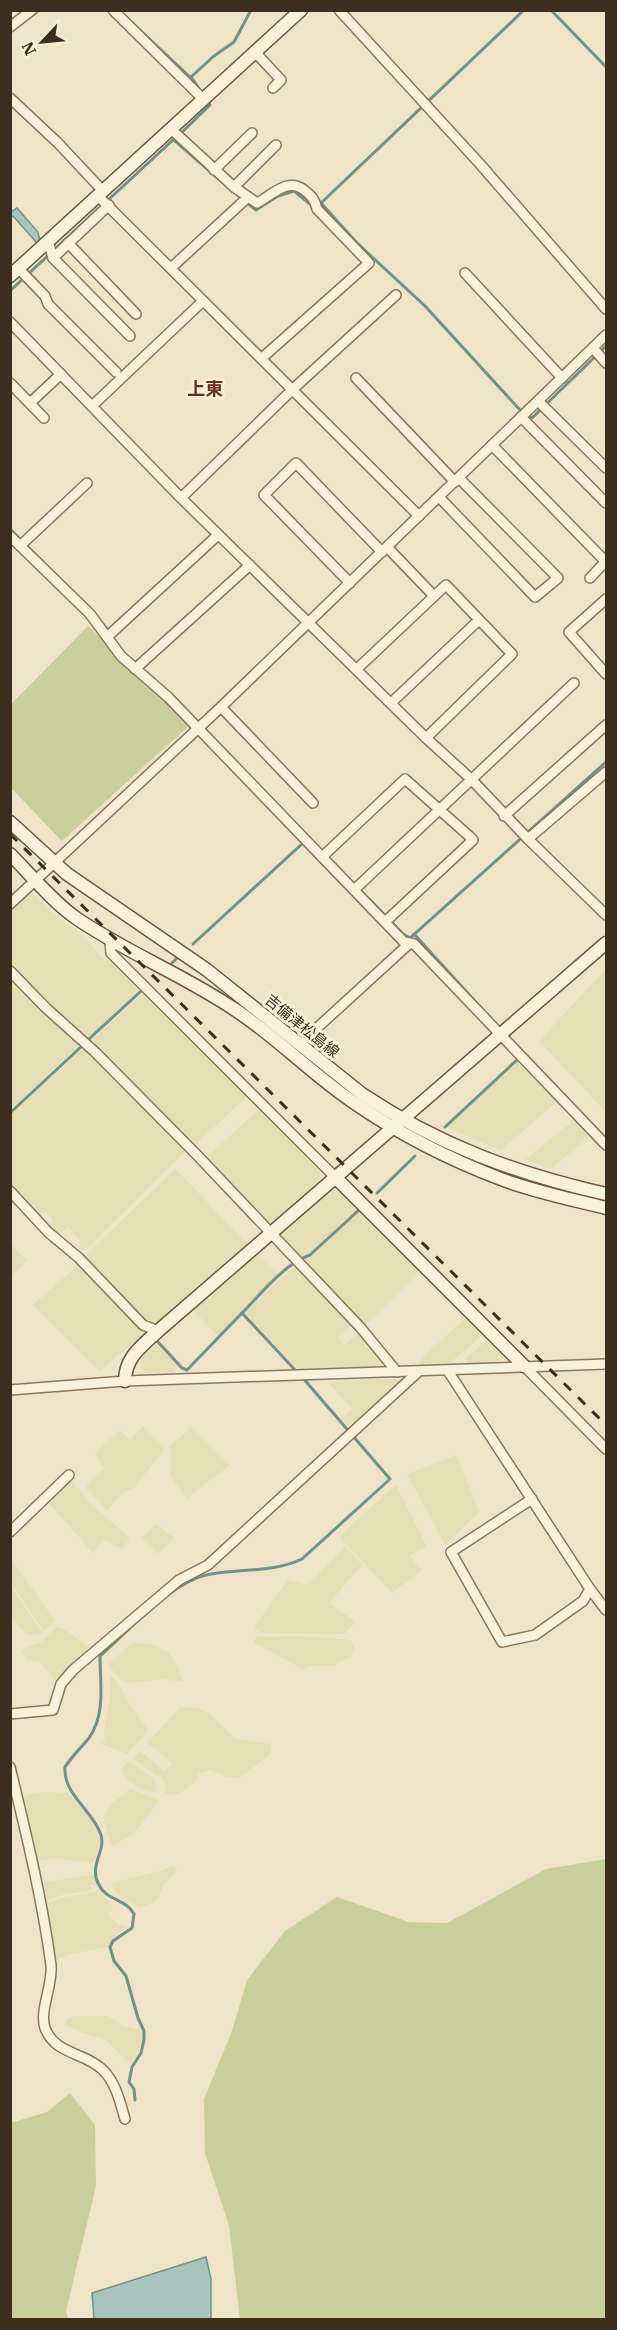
<svg xmlns="http://www.w3.org/2000/svg" width="617" height="2330" viewBox="0 0 617 2330" font-family="'IBM Plex Serif','Noto Sans JP',serif">
	<style>
		.farmland { fill: #e6deb5 }
		.green { fill: #c9cf9b }
		.water { fill: #a9c4bc; stroke: #6f938a; stroke-width: 1.5 }
		.lines { fill: none; stroke-linecap: round; stroke-linejoin: round }
		.stream { stroke: #6f938a; stroke-width: 3 }
		.street-casing { stroke: #8d765c; stroke-width: 12 }
		.secondary-casing { stroke: #6f573f; stroke-width: 15 }
		.street { stroke: #faf1dc; stroke-width: 9 }
		.secondary { stroke: #faf1dc; stroke-width: 12 }
		.rail { stroke: #3d2e20; stroke-width: 3; stroke-dasharray: 10 10; stroke-linecap: butt }
		.labels { text-anchor: middle; stroke-width: 6; stroke-linejoin: round; paint-order: stroke }
		.street-label { font-size: 15px; fill: #3d2e20; stroke: #f7eed8 }
		.quarter-label { font-size: 18px; font-weight: bold; fill: #6b2e1e; stroke: #f7eed8 }
	</style>
	<rect width="100%" height="100%" fill="#f0e4c8"/>
	<g class="farmland">
		<polygon points="29,893 34,894 52,912 86,939 105,961 111,960 139,988 87,1040 11,967 11,910"/>
		<polygon points="606,969 606,1112 539,1041"/>
		<polygon points="11,978 79,1045 11,1109"/>
		<polygon points="144,993 248,1095 193,1147 90,1042"/>
		<polygon points="84,1048 186,1151 84,1251 78,1245 81,1241 68,1227 57,1236 48,1226 54,1220 45,1211 39,1217 11,1186 11,1115"/>
		<polygon points="518,1059 561,1098 501,1150 445,1127"/>
		<polygon points="261,1107 320,1171 319,1184 270,1227 206,1158"/>
		<polygon points="574,1120 589,1137 551,1169 525,1160"/>
		<polygon points="175,1169 248,1244 158,1322 148,1326 82,1259"/>
		<polygon points="327,1191 340,1192 357,1210 309,1254 300,1257 280,1236 279,1233"/>
		<polygon points="358,1212 419,1272 365,1326 302,1260 314,1255"/>
		<polygon points="11,1244 27,1261 11,1276"/>
		<polygon points="256,1253 279,1276 218,1336 192,1309"/>
		<polygon points="297,1264 353,1324 338,1337 344,1345 359,1333 384,1364 381,1367 298,1369 245,1312"/>
		<polygon points="78,1265 145,1333 99,1371 33,1305"/>
		<polygon points="467,1317 484,1334 446,1366 417,1366 425,1355"/>
		<polygon points="489,1339 504,1352 503,1358 495,1363 467,1364 466,1358"/>
		<polygon points="151,1346 158,1346 178,1366 173,1372 144,1373 140,1356"/>
		<polygon points="398,1379 400,1382 351,1428 342,1419 352,1409 328,1382"/>
		<polygon points="143,1426 165,1448 134,1488 123,1493 107,1510 86,1488 89,1482 104,1469 95,1453 120,1430 130,1440"/>
		<polygon points="192,1427 230,1465 187,1498 173,1480 170,1472 172,1452 169,1447"/>
		<polygon points="456,1455 479,1512 445,1545 407,1474"/>
		<polygon points="70,1479 93,1506 130,1538 122,1549 103,1540 93,1553 49,1503"/>
		<polygon points="396,1485 427,1547 409,1556 422,1570 392,1593 339,1536"/>
		<polygon points="156,1524 174,1538 157,1554 141,1538"/>
		<polygon points="345,1547 362,1565 329,1603 356,1622 344,1634 261,1633 254,1627 288,1580 306,1585"/>
		<polygon points="11,1559 55,1621 44,1631 37,1622 11,1582"/>
		<polygon points="10,1586 42,1632 40,1634 31,1636 26,1633 11,1618"/>
		<polygon points="56,1627 64,1629 92,1650 62,1674 57,1683 42,1664 38,1661 27,1660 22,1652 28,1646 40,1643"/>
		<polygon points="299,1636 351,1640 355,1649 350,1657 333,1666 309,1666 303,1669 254,1643 256,1637"/>
		<polygon points="131,1643 151,1644 168,1652 177,1665 183,1682 161,1679 130,1683 123,1681 108,1665"/>
		<polygon points="110,1675 119,1684 129,1704 148,1730 127,1754 101,1744 105,1740 104,1729 110,1699"/>
		<polygon points="181,1707 197,1708 210,1714 235,1738 271,1744 271,1753 240,1778 227,1777 210,1770 198,1774 197,1780 180,1793 170,1795 165,1793 165,1784 160,1775 157,1776 133,1758 140,1751 165,1771 172,1763 147,1743"/>
		<polygon points="129,1761 154,1779 157,1791 151,1792 142,1790 125,1778 122,1769"/>
		<polygon points="130,1789 158,1799 151,1812 133,1834 114,1845 110,1841 103,1817 111,1804"/>
		<polygon points="51,1792 66,1793 77,1802 92,1823 100,1841 94,1863 53,1858 38,1861 23,1797 35,1793"/>
		<polygon points="174,1865 177,1871 165,1883 157,1899 153,1903 140,1908 117,1893 111,1883 160,1871"/>
		<polygon points="94,1875 96,1885 91,1885 91,1890 65,1894 45,1901 42,1882"/>
		<polygon points="98,1892 112,1905 113,1909 109,1914 111,1918 119,1925 126,1926 126,1928 115,1935 108,1947 71,1954 53,1961 45,1904 65,1897"/>
		<polygon points="76,2016 108,2016 123,2026 139,2030 142,2035 142,2043 131,2064 106,2040 80,2032 65,2025 67,2019"/>
	</g>
	<g class="green">
		<polygon points="88,626 192,723 62,841 11,788 11,704"/>
		<polygon points="606,1859 606,2319 240,2319 229,2226 205,2153 204,2099 232,2031 247,1980 285,1931 337,1897 409,1922 447,1923 546,1869"/>
		<polygon points="70,2093 95,2125 96,2186 66,2311 68,2319 11,2319 11,2123 47,2112"/>
	</g>
	<g class="water">
		<polygon points="17,208 38,232 40,241 37,243 13,216 11,218 11,212"/>
		<polygon points="206,2257 211,2279 211,2319 94,2319 92,2293"/>
	</g>
	<g class="lines">
		<g class="stream">
			<polyline points="551,10 606,67"/>
			<polyline points="29,18 39,10"/>
			<polyline points="127,18 190,77"/>
			<polyline points="200,90 191,77 214,56 234,42 251,10"/>
			<polyline points="179,135 210,105 209,104"/>
			<polyline points="174,140 220,180"/>
			<polyline points="234,192 256,210 278,196 294,191 310,204 321,203 524,10"/>
			<polyline points="106,202 174,139"/>
			<polyline points="321,203 357,243 425,306 520,410"/>
			<polyline points="10,291 99,208"/>
			<polyline points="530,417 532,418 606,346"/>
			<polyline points="10,529 43,562"/>
			<polyline points="98,618 109,632"/>
			<polyline points="368,898 403,934 410,938 606,762"/>
			<polyline points="414,934 483,1010"/>
			<polyline points="193,944 303,843"/>
			<polyline points="172,963 178,957"/>
			<polyline points="89,1039 140,992"/>
			<polyline points="10,1113 83,1045"/>
			<polyline points="445,1127 518,1059"/>
			<polyline points="377,1193 415,1156"/>
			<polyline points="52,1241 75,1260"/>
			<polyline points="158,1342 182,1368 187,1370 242,1313"/>
			<path d="M297,1372L242,1313C261,1294 284,1264 310,1255L359,1210"/>
			<path d="M135,2100L134,2089L129,2082L132,2067L141,2053L144,2040V2031L138,2018L126,1976L114,1961L110,1947L113,1941L132,1928L134,1914C126,1899 106,1900 99,1885C88,1866 106,1852 101,1835C93,1810 63,1795 65,1767C72,1756 81,1748 89,1738C106,1714 100,1683 100,1656C129,1631 169,1584 206,1575C237,1568 273,1573 302,1559L390,1479L302,1377"/>
		</g>
		<g class="street-casing">
			<g id="street">
				<polyline points="113,10 204,100"/>
				<polyline points="339,10 480,164 606,309"/>
				<polyline points="10,27 32,10"/>
				<polyline points="256,53 281,80 273,88"/>
				<polyline points="10,98 58,143 102,190"/>
				<path d="M171,129L234,187L257,203C272,195 288,177 304,190C312,196 315,200 317,209L369,263L262,358"/>
				<polyline points="214,170 252,133"/>
				<polyline points="234,187 276,145"/>
				<polyline points="97,195 419,516"/>
				<polyline points="48,241 53,258 130,336"/>
				<polyline points="68,243 136,314"/>
				<polyline points="53,258 109,205"/>
				<polyline points="171,268 247,198"/>
				<polyline points="19,269 45,296 48,304 116,372"/>
				<polyline points="465,273 562,378"/>
				<polyline points="10,322 181,498 426,738 471,779 528,839 606,915"/>
				<polyline points="593,348 606,363"/>
				<polyline points="356,378 455,482"/>
				<polyline points="10,383 44,418"/>
				<polyline points="538,401 606,468"/>
				<polyline points="30,403 61,374"/>
				<polyline points="92,406 203,301"/>
				<polyline points="521,417 606,503"/>
				<polyline points="492,445 606,562"/>
				<polyline points="439,497 535,597 558,578 459,478"/>
				<polyline points="181,498 293,389 396,295"/>
				<polyline points="10,536 90,614 121,656 168,697 404,942 414,944 606,1145"/>
				<polyline points="20,546 87,483"/>
				<polyline points="387,547 434,596"/>
				<polyline points="590,578 606,561"/>
				<polyline points="350,583 264,495 296,463 382,552"/>
				<polyline points="606,599 569,632 606,674"/>
				<polyline points="107,637 218,535"/>
				<polyline points="135,669 250,565"/>
				<polyline points="357,669 446,585 512,654 426,738"/>
				<polyline points="391,703 479,620"/>
				<polyline points="221,707 313,803"/>
				<polyline points="504,816 606,725"/>
				<polyline points="528,839 606,772"/>
				<polyline points="322,857 405,779 469,836 473,840 385,922"/>
				<polyline points="354,890 574,683"/>
				<polyline points="10,904 221,707 606,335"/>
				<polyline points="110,941 111,953 335,1177"/>
				<polyline points="10,971 46,1008 95,1052 197,1155 360,1327 397,1372"/>
				<polyline points="306,1038 410,943"/>
				<polyline points="10,1191 48,1232 79,1258 143,1325 158,1331"/>
				<polyline points="524,1366 606,1449"/>
				<polyline points="448,1371 590,1589 606,1610"/>
				<polyline points="10,1390 125,1381 606,1364"/>
				<polyline points="532,1499 451,1552 502,1642 535,1635 583,1601 590,1589"/>
				<polyline points="10,1532 69,1475"/>
				<polyline points="10,1714 53,1710 61,1684 73,1670 179,1580 208,1565 418,1372"/>
				<path d="M10,1767C26,1833 42,1898 51,1965C53,1985 39,2011 45,2028C55,2055 85,2052 103,2070C116,2083 120,2102 125,2119"/>
			</g>
		</g>
		<g class="secondary-casing">
			<g id="secondary">
				<polyline points="10,276 301,10"/>
				<path d="M10,822L67,874L207,970L362,1094C438,1145 517,1174 606,1194"/>
				<path d="M10,854C31,875 52,901 76,918C127,953 186,976 237,1011C279,1039 314,1076 356,1104C400,1134 451,1160 501,1179C535,1192 571,1199 606,1208"/>
				<polyline points="335,1177 524,1366"/>
				<path d="M125,1381C125,1357 142,1346 158,1331L606,943"/>
			</g>
		</g>
		<use href="#street" class="street"/>
		<use href="#secondary" class="secondary"/>
		<polyline class="rail" points="10,834 606,1425"/>
	</g>
	<g class="labels">
		<g class="street-label">
			<text transform="translate(302 1026) rotate(39)" y="5">吉備津松島線</text>
		</g>
		<g class="quarter-label">
			<text x="205" y="395">上東</text>
		</g>
	</g>
	<rect width="617" height="2330" fill="none" stroke="#3d2e20" stroke-width="24"/>
	<g transform="translate(42 42) rotate(244)" stroke="#f7eed8" stroke-width="4.5" paint-order="stroke">
	<path d="M0-4.5L10 22L0 15L-10 22Z" fill="#3d2e20"/>
	<text y="-9" font-size="16" font-weight="bold" text-anchor="middle" fill="#3d2e20">N</text>
	</g>
</svg>
